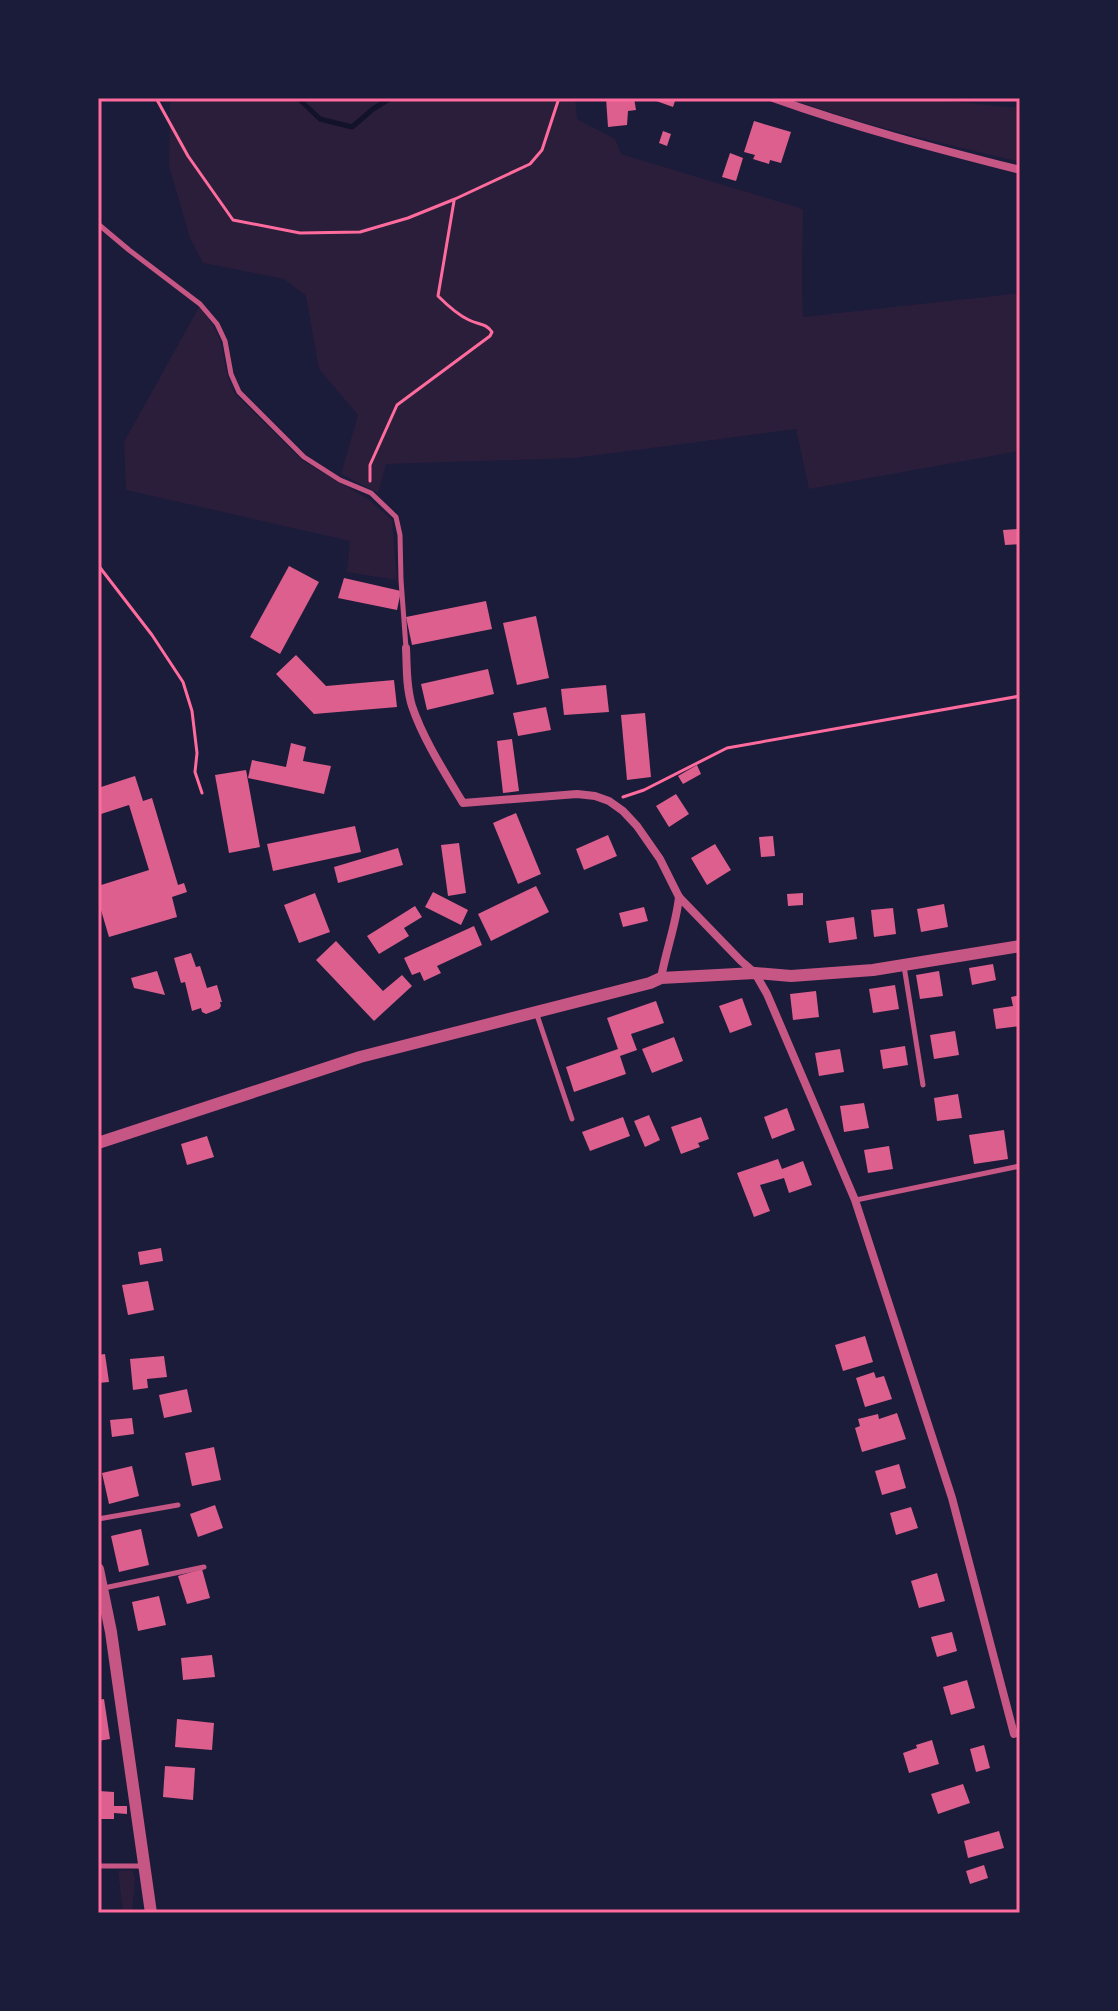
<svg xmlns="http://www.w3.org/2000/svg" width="1118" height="2011" viewBox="0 0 1118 2011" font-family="'Times New Roman',serif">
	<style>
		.green { fill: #2a1e3b }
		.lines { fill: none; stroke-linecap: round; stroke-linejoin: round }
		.stream { stroke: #12122b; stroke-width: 5 }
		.building { fill: #dd5f8e }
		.path { stroke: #ff6b9d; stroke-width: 3 }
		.service { stroke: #c65784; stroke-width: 5 }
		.minor { stroke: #c65784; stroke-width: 8 }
		.tertiary { stroke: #c65784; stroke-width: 12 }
		.neatline { fill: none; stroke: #ff6b9d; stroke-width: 3 }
	</style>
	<rect width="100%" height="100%" fill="#1b1b3a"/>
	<g class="green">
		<polygon points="170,98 575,98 577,119 615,139 621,154 803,209 802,286 803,317 1020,293 1020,451 809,489 796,429 575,458 386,464 378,493 341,474 358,415 319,369 306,296 284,279 203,263 190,238 169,166"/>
		<path d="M789,98H915L1020,108V162C942,143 864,126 789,98Z"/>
		<polygon points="199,307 213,325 220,340 227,374 234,393 303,461 368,499 392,520 397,580 347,572 350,541 126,490 124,442"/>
		<polygon points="132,1870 135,1878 132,1913 123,1913 118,1871"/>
	</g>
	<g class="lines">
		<polyline class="stream" points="298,98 320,119 352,127 373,109 391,98"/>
	</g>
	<g class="building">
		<polygon points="606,98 634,98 636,110 628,111 627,125 608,127"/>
		<polygon points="648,98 676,98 673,107"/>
		<polygon points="754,121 791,132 781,163 770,160 769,164 753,159 755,155 744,152"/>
		<polygon points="663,131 671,134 667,146 659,143"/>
		<polygon points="730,153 743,158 736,181 722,177"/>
		<polygon points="1020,529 1020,544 1005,545 1003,530"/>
		<polygon points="289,566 319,582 280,654 250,637"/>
		<polygon points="344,578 401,591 397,610 338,598"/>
		<polygon points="486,601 492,629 412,645 406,617"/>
		<polygon points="536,616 549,678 517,685 503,623"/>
		<polygon points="296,655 326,686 394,680 397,707 314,714 276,674"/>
		<polygon points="488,669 494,694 427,710 421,684"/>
		<polygon points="606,685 609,712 564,715 561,689"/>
		<polygon points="546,707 551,730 518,736 513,713"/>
		<polygon points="645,713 651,777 627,780 621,715"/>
		<polygon points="512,739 519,791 503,793 497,741"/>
		<polygon points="291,743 306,747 303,761 331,766 324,794 248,778 252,760 286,767"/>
		<polygon points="697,765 701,774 683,784 678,776"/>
		<polygon points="246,770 260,847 229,853 215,775"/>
		<polygon points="135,776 143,801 152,798 178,885 184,883 187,892 172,897 177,917 109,937 98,900 98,886 149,870 129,805 98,815 98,788"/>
		<polygon points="676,794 689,814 669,827 656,806"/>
		<polygon points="516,813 541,874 518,884 493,823"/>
		<polygon points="355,826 361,852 273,871 267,844"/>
		<polygon points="608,835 617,856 584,870 576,849"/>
		<polygon points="773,836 775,856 761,857 759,837"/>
		<polygon points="459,843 466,893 448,896 441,845"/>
		<polygon points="715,844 731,870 707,885 691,858"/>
		<polygon points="398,848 403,865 338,883 334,867"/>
		<polygon points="536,886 549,912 491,941 478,914"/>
		<polygon points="433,892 468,910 461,925 425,907"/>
		<polygon points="315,893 330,932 299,943 284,905"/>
		<polygon points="803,893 803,905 788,906 787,894"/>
		<polygon points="944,904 948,927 921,932 917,909"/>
		<polygon points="415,906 422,917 404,928 409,936 379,954 367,936"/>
		<polygon points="644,907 648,921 623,927 619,913"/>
		<polygon points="893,908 896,934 874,937 871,910"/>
		<polygon points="854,917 857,939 829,943 826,921"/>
		<polygon points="474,926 482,945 437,966 441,973 424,981 420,972 412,975 404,958"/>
		<polygon points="336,941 383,991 402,975 412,986 374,1021 316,960"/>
		<polygon points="191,953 196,967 200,966 207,988 217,985 222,1002 220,1002 221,1006 219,1009 206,1014 202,1012 201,1008 192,1011 185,982 181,983 174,958"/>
		<polygon points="993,964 996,980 972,985 969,968"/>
		<polygon points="157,971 165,995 134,988 131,978"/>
		<polygon points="939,971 943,996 920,999 916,975"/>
		<polygon points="895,985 899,1009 873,1013 869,989"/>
		<polygon points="816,991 819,1017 793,1020 790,994"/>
		<polygon points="1020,995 1020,1026 996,1029 993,1009 1013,1006 1011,997"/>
		<polygon points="742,998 752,1025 730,1033 719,1006"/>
		<polygon points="656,1001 664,1023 631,1034 637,1050 620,1056 626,1074 574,1092 566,1067 618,1049 607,1018"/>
		<polygon points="955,1031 959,1055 934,1059 930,1035"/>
		<polygon points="674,1037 683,1061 652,1073 642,1049"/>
		<polygon points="905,1046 908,1065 883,1069 880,1050"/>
		<polygon points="840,1049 844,1072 819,1076 815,1053"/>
		<polygon points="958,1094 962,1118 937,1121 934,1098"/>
		<polygon points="864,1103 869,1128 844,1132 840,1106"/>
		<polygon points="787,1108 795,1130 772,1139 764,1117"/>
		<polygon points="649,1115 660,1140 645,1147 634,1121"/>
		<polygon points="623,1117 630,1136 590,1151 582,1132"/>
		<polygon points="701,1117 709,1139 698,1143 700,1147 681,1154 671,1127"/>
		<polygon points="1004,1130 1008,1159 974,1164 969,1135"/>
		<polygon points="207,1136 214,1157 187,1165 181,1144"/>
		<polygon points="889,1146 893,1169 868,1173 864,1150"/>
		<polygon points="778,1159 782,1169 803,1161 812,1185 789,1193 784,1178 760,1185 770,1211 754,1217 737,1173"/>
		<polygon points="161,1248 163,1261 140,1265 138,1252"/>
		<polygon points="148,1281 154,1310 128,1315 122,1285"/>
		<polygon points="865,1336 873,1362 843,1371 835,1345"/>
		<polygon points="105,1354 109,1382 98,1383 98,1355"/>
		<polygon points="164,1356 167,1377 147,1379 148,1388 133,1390 130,1359"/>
		<polygon points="874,1372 876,1378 884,1376 892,1399 865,1407 856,1378"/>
		<polygon points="187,1389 192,1412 164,1418 159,1395"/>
		<polygon points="897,1413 906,1439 862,1452 855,1428 860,1426 858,1419 878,1414 879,1419"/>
		<polygon points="132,1418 134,1434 112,1437 110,1420"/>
		<polygon points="214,1447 221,1480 192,1486 185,1453"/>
		<polygon points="899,1464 906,1488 882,1495 875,1471"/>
		<polygon points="132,1466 139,1496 109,1504 102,1473"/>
		<polygon points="215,1505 223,1528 198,1537 190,1514"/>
		<polygon points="911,1507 918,1528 896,1535 890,1513"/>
		<polygon points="141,1529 149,1565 119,1572 111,1536"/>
		<polygon points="202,1569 210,1598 187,1604 178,1576"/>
		<polygon points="937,1573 945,1601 919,1608 911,1581"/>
		<polygon points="159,1596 166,1625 138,1631 132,1602"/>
		<polygon points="952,1632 957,1651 937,1657 931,1637"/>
		<polygon points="212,1655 215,1677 183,1680 181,1658"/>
		<polygon points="967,1680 975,1708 951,1715 943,1687"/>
		<polygon points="104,1699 110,1739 98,1741 98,1700"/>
		<polygon points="177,1719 214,1723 212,1750 175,1747"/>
		<polygon points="932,1740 939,1764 909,1773 903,1753 917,1748 916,1745"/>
		<polygon points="984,1745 990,1768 976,1772 970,1749"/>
		<polygon points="165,1766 195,1768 193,1800 163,1797"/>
		<polygon points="963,1784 970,1803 938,1814 931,1794"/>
		<polygon points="99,1791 114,1792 114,1806 127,1806 127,1814 114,1813 114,1819 98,1819"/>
		<polygon points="999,1831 1004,1848 968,1858 964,1841"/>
		<polygon points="984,1865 988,1878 970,1884 966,1871"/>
	</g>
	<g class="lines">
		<g class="path">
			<polyline points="156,98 188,156 233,220 300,233 360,232 408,218 455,199 530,164 542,150 559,98"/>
			<path d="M370,481V465L397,405L490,336L492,332C486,323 479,325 469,320C458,315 447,305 438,296L454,201"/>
			<polyline points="98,565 152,635 183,682 192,711 197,753 195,772 202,793"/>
			<polyline points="623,797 644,790 727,748 1020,696"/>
		</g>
		<g class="service">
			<polyline points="98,224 129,250 200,304 217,324 225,341 231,374 239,392 304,457 340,480 371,493 396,517 400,535 401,580 406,648"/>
			<polyline points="904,966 923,1085"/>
			<polyline points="536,1012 572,1119"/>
			<polyline points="856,1200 1020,1166"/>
			<polyline points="98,1519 178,1505"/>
			<polyline points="104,1588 204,1567"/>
			<polyline points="98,1866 144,1866"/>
		</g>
		<g class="minor">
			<path d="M773,98C854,127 937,149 1020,170"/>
			<path d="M406,648C407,667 406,687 412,706C423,739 445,773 463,803L577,794L595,796L609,801L623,811L637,826L660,859L679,897L741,961L755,973L767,994L855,1200L952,1498L1014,1734"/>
			<path d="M661,978C666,950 676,925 679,897"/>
		</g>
		<g class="tertiary">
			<polyline points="98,1143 360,1057 650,983 661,978 755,973 791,976 873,970 1020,946"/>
			<polyline points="98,1569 111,1632 151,1913"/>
		</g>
	</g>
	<rect width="1118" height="2011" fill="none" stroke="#1b1b3a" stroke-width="200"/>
	<rect x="100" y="100" width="918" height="1811" class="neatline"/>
</svg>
